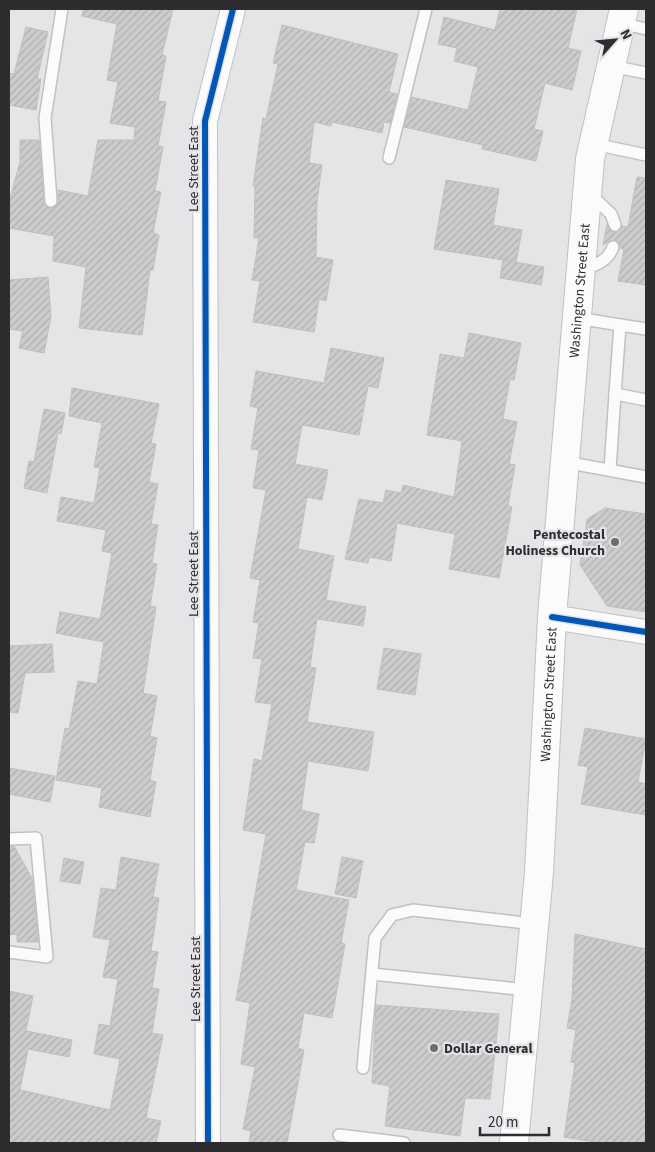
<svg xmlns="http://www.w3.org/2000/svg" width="655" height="1152" viewBox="0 0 655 1152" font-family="'Source Sans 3',sans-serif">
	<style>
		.building { fill: url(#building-hatch); stroke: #c0bfc0 }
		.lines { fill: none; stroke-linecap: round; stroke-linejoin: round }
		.lane-casing { stroke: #c1c0c2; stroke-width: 14 }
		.street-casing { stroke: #c1c0c2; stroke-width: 26 }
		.primary-casing { stroke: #c1c0c2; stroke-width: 30 }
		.lane { stroke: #fbfbfb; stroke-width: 11 }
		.street { stroke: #fbfbfb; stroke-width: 24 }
		.primary { stroke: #fbfbfb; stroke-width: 28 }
		.cycleway-casing { stroke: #e5e3e7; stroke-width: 9 }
		.cycleway { stroke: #0057b8; stroke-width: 6 }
		.poi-dot { fill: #6d6c6e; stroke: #e5e3e7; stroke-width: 2 }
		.labels { text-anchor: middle; stroke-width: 4.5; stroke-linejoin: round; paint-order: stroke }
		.street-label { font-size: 14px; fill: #2d2c2e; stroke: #e5e3e7 }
		.poi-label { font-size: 14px; font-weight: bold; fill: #2d2c2e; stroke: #e5e3e7; text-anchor: end }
	</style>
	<defs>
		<pattern id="building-hatch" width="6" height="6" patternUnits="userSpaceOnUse" patternTransform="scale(1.25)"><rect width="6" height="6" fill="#cdcccc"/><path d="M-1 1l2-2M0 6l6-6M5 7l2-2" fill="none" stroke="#b0afb0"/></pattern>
	</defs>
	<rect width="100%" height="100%" fill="#e5e4e6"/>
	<g class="building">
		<polygon points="83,9 173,9 162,55 166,56 158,101 166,102 158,146 163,147 155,191 161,192 153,233 159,235 153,270 150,270 142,335 79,328 86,267 53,261 54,236 9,228 9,202 20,162 20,140 39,140 44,202 45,206 51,208 58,204 58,190 88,196 98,140 134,140 135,127 110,123 118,82 107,80 117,24 82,16"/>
		<polygon points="500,9 577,9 568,48 581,51 572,90 545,83 534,129 543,131 536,161 482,149 483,145 404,127 412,97 468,110 478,67 454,61 457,48 438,44 444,17 495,30"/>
		<polygon points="282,25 398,54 389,92 397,94 390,123 384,122 382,133 332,122 331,126 314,122 309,163 322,165 317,201 316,257 333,260 326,301 319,299 314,332 253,322 260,281 252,280 259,238 254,238 255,186 253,186 263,118 266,119 278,64 273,63"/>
		<polygon points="26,27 48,32 37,79 41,79 36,110 9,105 9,73 14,74"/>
		<polygon points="637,177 646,178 646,285 618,281 624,249 620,248 616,240 609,241 603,245 607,224 610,230 614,232 620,230 622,226 628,227"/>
		<polygon points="446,180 499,189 493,225 522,230 516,262 434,249"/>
		<polygon points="503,260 544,267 541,285 500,278"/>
		<polygon points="48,277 51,316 44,353 19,348 23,331 9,329 9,280"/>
		<polygon points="469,333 521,343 514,380 510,379 503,419 517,422 509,464 515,465 508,506 512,507 499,578 449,569 455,534 397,523 391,561 369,557 368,563 345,559 359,499 383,503 386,490 401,493 403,485 454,497 462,441 427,435 440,354 464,358"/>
		<polygon points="331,348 384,358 378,388 368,386 359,435 302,425 295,464 328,470 322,500 307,497 298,549 334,556 326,600 366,607 363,626 317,619 310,667 316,668 307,722 374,732 368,771 308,761 301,810 319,814 314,843 305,842 296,890 349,900 341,943 345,944 332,1018 304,1013 298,1048 304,1050 287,1143 249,1143 251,1131 243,1129 255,1067 241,1064 250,1003 236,1000 266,834 243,830 254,759 262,761 272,704 255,702 262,659 253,658 259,623 253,622 260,580 250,578 266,490 253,488 259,450 251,449 258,408 250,406 256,371 324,383"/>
		<polygon points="72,388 159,404 151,443 156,444 149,482 158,484 151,524 158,525 152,563 157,564 150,606 156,607 143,693 157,696 150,736 157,738 150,780 156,782 150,817 99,807 102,788 56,780 65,728 69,729 78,681 97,684 104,642 56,633 60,612 100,619 112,553 102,551 106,530 57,521 61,497 94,503 100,468 94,467 102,423 69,416"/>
		<polygon points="44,409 65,413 61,434 58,433 47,493 24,488 29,461 34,462"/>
		<polygon points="605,508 646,514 646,612 607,606 580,565 587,519"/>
		<polygon points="52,644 54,672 25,673 18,713 9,712 9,646"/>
		<polygon points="384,648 421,654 415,695 377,689"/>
		<polygon points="585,728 646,739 638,782 646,784 646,815 581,804 588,767 578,765"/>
		<polygon points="9,768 55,776 50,802 9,794"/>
		<polygon points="9,846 14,846 32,878 38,942 17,942 17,934 9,935"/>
		<polygon points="121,857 159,864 153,897 159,898 151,951 158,952 152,988 159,989 152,1033 163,1035 146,1118 161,1121 156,1143 9,1143 9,991 33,996 26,1031 72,1040 69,1057 28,1049 20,1090 110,1110 120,1059 94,1054 99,1024 110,1026 118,979 103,977 110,940 93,937 101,888 116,890"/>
		<polygon points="342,857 363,861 356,898 335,894"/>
		<polygon points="64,858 84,862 80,884 60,881"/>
		<polygon points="575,934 646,949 646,1143 599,1143 564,1137 575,1063 571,1062 576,1030 567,1028 572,999"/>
		<polygon points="376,1005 499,1014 490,1099 465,1098 460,1136 385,1126 390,1086 372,1083"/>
	</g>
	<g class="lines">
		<g class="lane-casing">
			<g id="lane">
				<polyline points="621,23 646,29"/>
				<polyline points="611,66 646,73"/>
				<polyline points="594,144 646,155"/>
				<polyline points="389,158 426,9"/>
				<polyline points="589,193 611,214 615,225"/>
				<polyline points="51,201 45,118 62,9"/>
				<path d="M582,270C596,265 608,261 613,247"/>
				<polyline points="577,318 620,325 615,394 646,400"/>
				<polyline points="620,325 646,329"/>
				<polyline points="565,462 646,477"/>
				<polyline points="610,470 615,394"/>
				<polyline points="9,839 36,838 47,957 9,952"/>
				<polyline points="372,974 528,990"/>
				<polyline points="363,1068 375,938 392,915 413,910 534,924"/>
				<polyline points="339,1135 404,1143"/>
			</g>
		</g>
		<g class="street-casing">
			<g id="street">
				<polyline points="552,617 646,632"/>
				<polyline points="208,1143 205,121 233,9"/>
			</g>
		</g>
		<g class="primary-casing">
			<g id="primary">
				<path id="s1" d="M514,1143L539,873L552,617L590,159L624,9"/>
			</g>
		</g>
		<use href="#lane" class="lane"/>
		<use href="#street" class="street"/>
		<use href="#primary" class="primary"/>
		<g class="cycleway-casing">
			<g id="cycleway">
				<polyline points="552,617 646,632"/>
				<polyline points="208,1143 205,121 233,9"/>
			</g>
		</g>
		<use href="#cycleway" class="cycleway"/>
	</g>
	<g class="poi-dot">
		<circle cx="615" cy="542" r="5"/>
		<circle cx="434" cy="1048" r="5"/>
	</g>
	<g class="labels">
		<g class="street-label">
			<text transform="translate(193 169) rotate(-90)" y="5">Lee Street East</text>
			<text dy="5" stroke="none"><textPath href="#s1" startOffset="855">Washington Street East</textPath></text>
			<text transform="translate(193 574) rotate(-90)" y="5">Lee Street East</text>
			<text dy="5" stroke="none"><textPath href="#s1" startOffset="450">Washington Street East</textPath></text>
			<text transform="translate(195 979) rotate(-90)" y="5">Lee Street East</text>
		</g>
		<g class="poi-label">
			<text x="605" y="539">Pentecostal<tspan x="605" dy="16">Holiness Church</tspan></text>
			<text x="444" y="1053" text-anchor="start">Dollar General</text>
		</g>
	</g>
	<rect width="655" height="1152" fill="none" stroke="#2d2c2e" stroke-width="20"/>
	<g transform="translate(615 40) rotate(63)" stroke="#e5e3e7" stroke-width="4" paint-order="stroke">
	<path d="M0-4L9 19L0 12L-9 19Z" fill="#2d2c2e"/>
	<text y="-8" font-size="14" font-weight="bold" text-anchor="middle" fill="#2d2c2e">N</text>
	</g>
	<path d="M480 1127v8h69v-8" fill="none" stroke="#2d2c2e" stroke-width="2.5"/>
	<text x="488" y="1127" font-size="15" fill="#2d2c2e" stroke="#e5e3e7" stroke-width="4" paint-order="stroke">20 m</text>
</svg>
